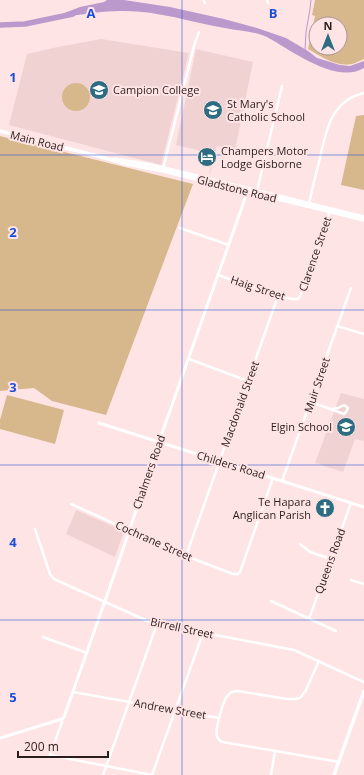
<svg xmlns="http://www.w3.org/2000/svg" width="364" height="775" viewBox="0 0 364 775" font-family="'Open Sans',sans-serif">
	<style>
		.built { fill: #f1d2d3 }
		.green { fill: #d7b88c; fill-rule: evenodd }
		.water { fill: #bb99cd }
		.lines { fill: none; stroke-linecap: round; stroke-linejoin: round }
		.stream { stroke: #bb99cd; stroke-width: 1 }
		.river { stroke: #bb99cd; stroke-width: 5.5 }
		.minor { stroke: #fff; stroke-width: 2.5 }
		.tertiary { stroke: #fff; stroke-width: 3 }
		.secondary { stroke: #fff; stroke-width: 3.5 }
		.grid { fill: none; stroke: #1d4ed8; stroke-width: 1; stroke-opacity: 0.55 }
		.labels { text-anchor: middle; stroke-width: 4; stroke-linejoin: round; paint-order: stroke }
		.poi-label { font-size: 11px; fill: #2b1c1d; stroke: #fee4e5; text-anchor: start }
		.street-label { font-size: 11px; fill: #2b1c1d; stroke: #fee4e5 }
		.grid-label { font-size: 13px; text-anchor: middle; font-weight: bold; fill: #1d4ed8; stroke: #fee4e5; stroke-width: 4; stroke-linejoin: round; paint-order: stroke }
	</style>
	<rect width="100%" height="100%" fill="#fee4e5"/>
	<g class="built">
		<polygon points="101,39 189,53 161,165 9,125 27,54 53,48"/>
		<polygon points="196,49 253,62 235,150 217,146 210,174 209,174 214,154 176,145"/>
		<polygon points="341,393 364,399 364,441 355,439 343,472 315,463"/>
		<polygon points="76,510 124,531 115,557 66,534"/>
	</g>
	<g class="green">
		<path d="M315,0H364V59C361,60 358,62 355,63C339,69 322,57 308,49L315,16L312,15ZM316,24H340V48H316Z"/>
		<circle cx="76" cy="97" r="14"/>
		<polygon points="364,115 364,190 341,185 356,116"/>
		<polygon points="0,136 193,184 106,415 52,401 34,388 0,391"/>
		<polygon points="7,395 64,410 55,444 0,429 0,420"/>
	</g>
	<path class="water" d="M107,0H124L170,7L224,19L257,28L286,38L308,51L317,58L340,65L350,66L364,61V68C336,85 291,50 267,37C254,31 239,31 225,28C190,22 156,10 120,11C105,11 85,14 69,16L62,14L80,7L104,2Z"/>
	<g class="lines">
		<polyline class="stream" points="305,50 306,32 310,9 311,0"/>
		<polyline class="river" points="0,25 25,24 73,14"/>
		<g class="minor">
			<polyline points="204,0 205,3"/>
			<polyline points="267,0 268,3"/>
			<polyline points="163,169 194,46 199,32"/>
			<polyline points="257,191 282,86"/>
			<path d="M309,204C312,189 316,174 320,158C326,130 331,101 364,93"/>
			<polyline points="180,228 229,245"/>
			<polyline points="218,275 278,296 292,299 298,299 300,296 330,211"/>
			<polyline points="337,326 364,334"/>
			<polyline points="189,359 248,381"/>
			<polyline points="311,402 344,414 346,412 348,408 344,405 338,408 332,409"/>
			<polyline points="282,481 351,288"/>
			<polyline points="71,504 186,556 233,574 238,574 240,572 273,478"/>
			<polyline points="35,529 50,574 53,578 56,580 152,623 294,650 364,682"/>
			<polyline points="300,544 310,552 331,559"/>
			<polyline points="186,556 278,296"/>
			<polyline points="351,580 364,584"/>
			<polyline points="271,601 336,631"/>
			<polyline points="309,618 313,608 351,503"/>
			<polyline points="43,637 87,653"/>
			<path d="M319,661L306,690L301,697L297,699H287L238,691C235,691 232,691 229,694C223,699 215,729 217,737L220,741L223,742L339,762"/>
			<polyline points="73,692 219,718"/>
			<polyline points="62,719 62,722 50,755 152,775"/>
			<polyline points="103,775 157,624"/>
			<polyline points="152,775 203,633"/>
			<polyline points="271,775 275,751"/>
		</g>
		<g class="tertiary">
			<polyline points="99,423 364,507"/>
			<polyline points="0,738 62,719 64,717 119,561 160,439 248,190"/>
		</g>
		<g class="secondary">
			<polyline points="0,131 109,159 126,164 163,171 364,220"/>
			<polyline points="114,159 152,165 364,217"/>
			<polyline points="334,775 364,691"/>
		</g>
	</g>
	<path class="grid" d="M182,0V775M0,155H364M0,310H364M0,465H364M0,620H364"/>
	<defs>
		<g id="school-disc" transform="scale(1)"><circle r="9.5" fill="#2d6c81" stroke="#fee4e5"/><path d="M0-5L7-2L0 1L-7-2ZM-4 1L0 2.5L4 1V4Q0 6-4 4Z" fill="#fff"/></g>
		<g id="hotel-disc" transform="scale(1)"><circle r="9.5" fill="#2d6c81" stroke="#fee4e5"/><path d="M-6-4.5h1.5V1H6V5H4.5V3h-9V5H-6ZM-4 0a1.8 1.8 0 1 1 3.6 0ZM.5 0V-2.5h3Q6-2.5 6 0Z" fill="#fff"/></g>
		<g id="church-disc" transform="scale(1)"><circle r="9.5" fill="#2d6c81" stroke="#fee4e5"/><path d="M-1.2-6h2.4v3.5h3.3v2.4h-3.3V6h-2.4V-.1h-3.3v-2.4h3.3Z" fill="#fff"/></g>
	</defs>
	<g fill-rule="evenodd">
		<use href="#school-disc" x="99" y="90"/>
		<use href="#school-disc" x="213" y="110"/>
		<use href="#hotel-disc" x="207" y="157"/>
		<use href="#school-disc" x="346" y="427"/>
		<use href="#church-disc" x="325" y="508"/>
	</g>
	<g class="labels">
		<g class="poi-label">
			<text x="113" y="94">Campion College</text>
			<text x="227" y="108">St Mary's<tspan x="227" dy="13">Catholic School</tspan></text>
			<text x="221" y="155">Champers Motor<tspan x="221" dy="13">Lodge Gisborne</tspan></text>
			<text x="332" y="431" text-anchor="end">Elgin School</text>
			<text x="311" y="506" text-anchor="end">Te Hapara<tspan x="311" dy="13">Anglican Parish</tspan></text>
		</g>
		<g class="street-label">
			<text transform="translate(37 141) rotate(14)" y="4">Main Road</text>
			<text transform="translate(237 189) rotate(14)" y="4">Gladstone Road</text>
			<text transform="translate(315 254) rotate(-71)" y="4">Clarence Street</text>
			<text transform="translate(258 288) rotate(18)" y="4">Haig Street</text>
			<text transform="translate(317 385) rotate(-71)" y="4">Muir Street</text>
			<text transform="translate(240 404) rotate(-70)" y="4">Macdonald Street</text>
			<text transform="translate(231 465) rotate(17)" y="4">Childers Road</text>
			<text transform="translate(149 472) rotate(-71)" y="4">Chalmers Road</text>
			<text transform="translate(154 541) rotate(24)" y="4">Cochrane Street</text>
			<text transform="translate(330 561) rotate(-70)" y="4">Queens Road</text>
			<text transform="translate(182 628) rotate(12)" y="4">Birrell Street</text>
			<text transform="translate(170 709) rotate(10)" y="4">Andrew Street</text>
		</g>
	</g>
	<g class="grid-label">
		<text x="91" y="18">A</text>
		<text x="273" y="18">B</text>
		<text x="13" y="82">1</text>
		<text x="13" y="237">2</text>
		<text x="13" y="392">3</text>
		<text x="13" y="547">4</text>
		<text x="13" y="702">5</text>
	</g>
	<g transform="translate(328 36)"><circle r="19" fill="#fee4e5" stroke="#aa9495"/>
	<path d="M0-3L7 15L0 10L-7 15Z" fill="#2d6c81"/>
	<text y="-6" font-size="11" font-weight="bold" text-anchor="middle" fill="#2b1c1d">N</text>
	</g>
	<path d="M18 751v6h90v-6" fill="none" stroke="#2b1c1d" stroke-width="2"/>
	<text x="24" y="751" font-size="12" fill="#2b1c1d" stroke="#fee4e5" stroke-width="3" paint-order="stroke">200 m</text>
</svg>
